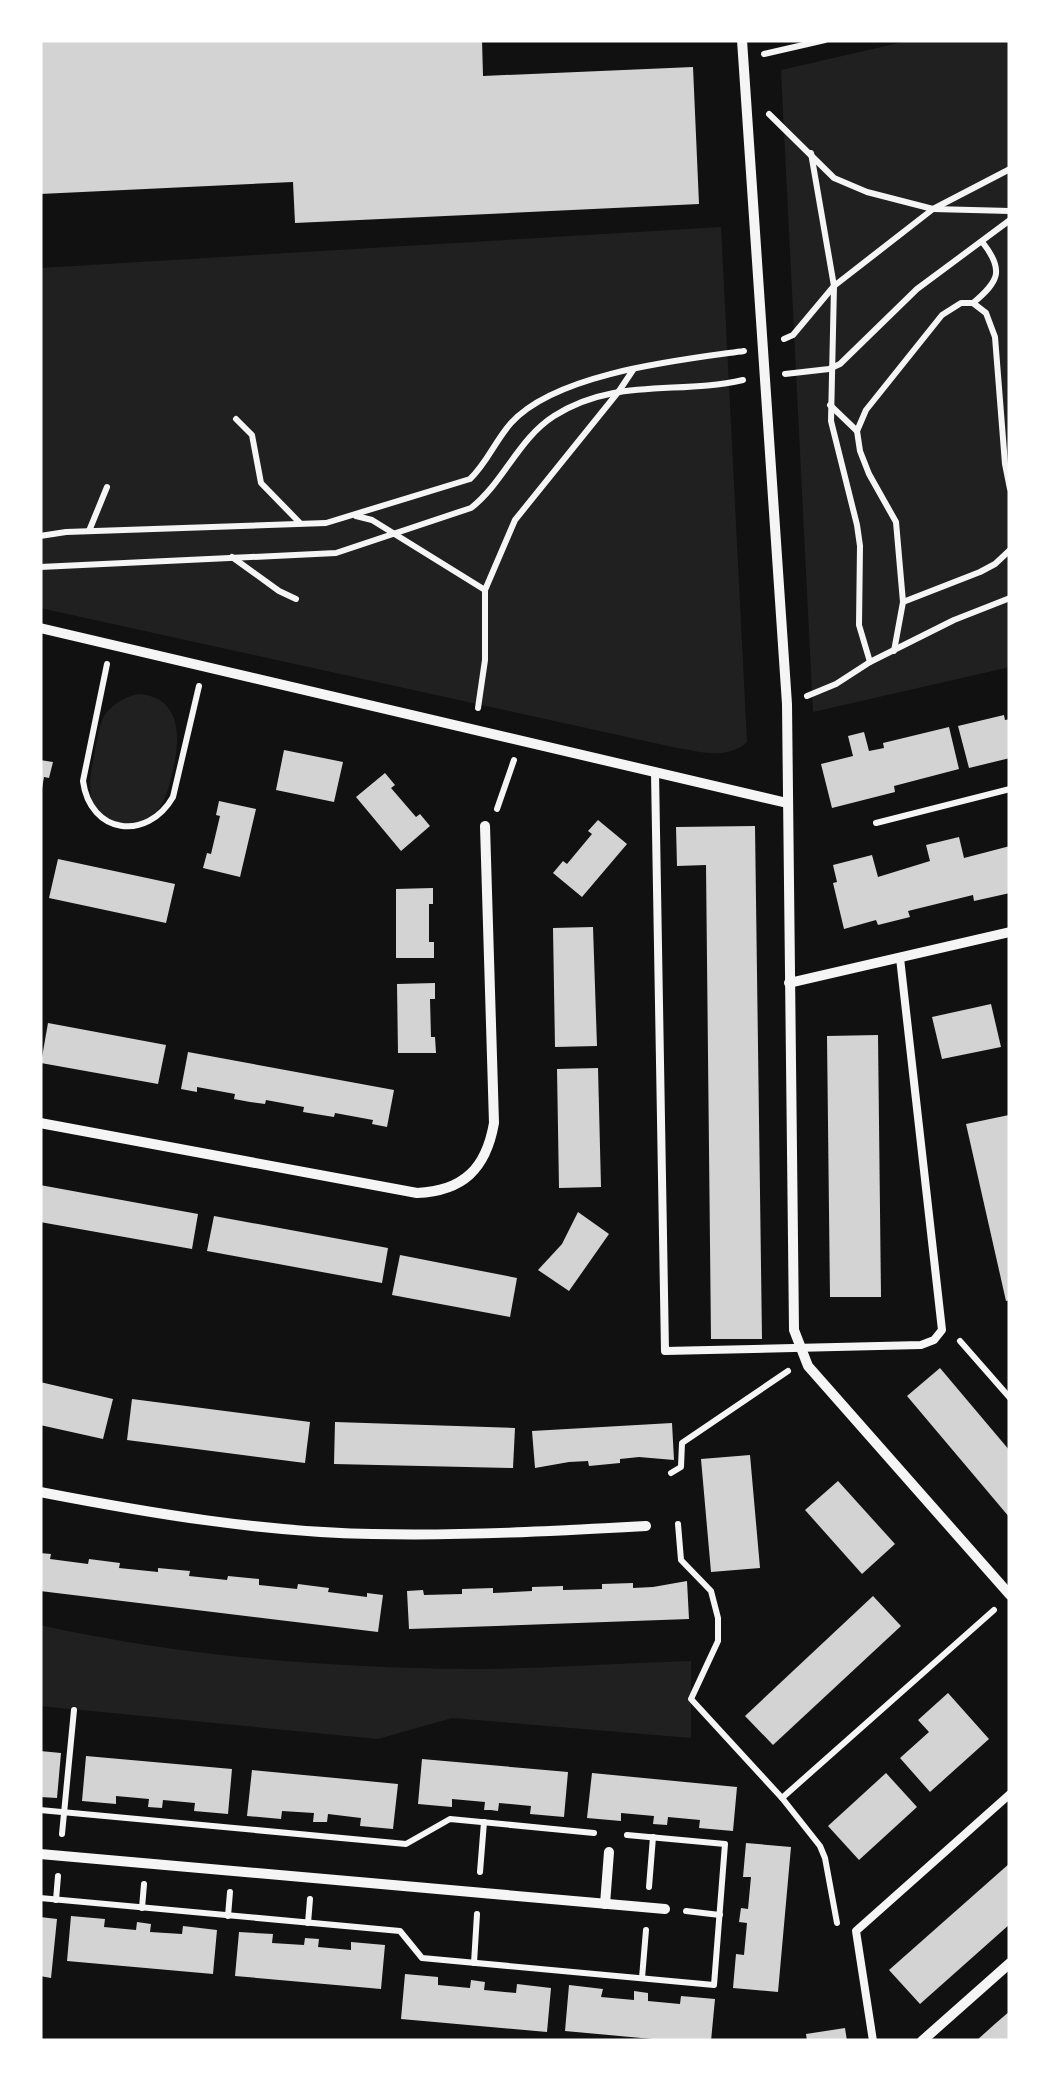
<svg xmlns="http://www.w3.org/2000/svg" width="1050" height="2081" viewBox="0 0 1050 2081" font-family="'Fira Sans',sans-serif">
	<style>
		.green { fill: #202020 }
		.building { fill: #d3d3d3 }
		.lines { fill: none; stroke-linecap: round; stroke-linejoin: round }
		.path { stroke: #f5f5f5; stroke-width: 6 }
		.service { stroke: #f5f5f5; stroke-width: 8 }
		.minor { stroke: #f5f5f5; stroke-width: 10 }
	</style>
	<rect width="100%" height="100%" fill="#111"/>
	<g class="green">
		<polygon points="912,40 1010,40 1010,667 813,712 781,70"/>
		<path d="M721,227L747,742C727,760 702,752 677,748L40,608V268Z"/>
		<path d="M139,694C179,697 181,734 174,765C167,797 160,831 117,822C81,814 90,777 95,750C98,738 99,723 106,713C115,703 126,696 139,694Z"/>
		<path d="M40,1625C177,1656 330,1668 470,1669C544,1669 618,1663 691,1661V1738L452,1718L378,1739L40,1706Z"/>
	</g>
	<g class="building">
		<polygon points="40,40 482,40 483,76 693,67 699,204 295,223 293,182 40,194"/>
		<polygon points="1004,715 1005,720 1010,719 1010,758 969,768 958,726"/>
		<polygon points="949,727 959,769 894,786 895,792 832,808 821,764 853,756 848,736 864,732 869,751 884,748 883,743"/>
		<polygon points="284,750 343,762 334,802 276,790"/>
		<polygon points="40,760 53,762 49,778 44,777 42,789"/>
		<polygon points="385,773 395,785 391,788 416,817 420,814 430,826 401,851 356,797"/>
		<polygon points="219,801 256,809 240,877 203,868 207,853 211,854 220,816 216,815"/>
		<polygon points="598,820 627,844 582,897 553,873 563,861 567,864 592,834 588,831"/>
		<polygon points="755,826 762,1339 711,1339 706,865 677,866 676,827"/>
		<polygon points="959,837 964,858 1010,846 1010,893 974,901 973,895 908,911 910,917 878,925 876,920 844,929 833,883 837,882 833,865 872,855 878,877 930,861 926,845"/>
		<polygon points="58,859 175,884 166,923 49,898"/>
		<polygon points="433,888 433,904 429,904 429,942 434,942 434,958 396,958 396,889"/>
		<polygon points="593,927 597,1046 555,1047 553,928"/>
		<polygon points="435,983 435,999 430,999 431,1037 435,1037 436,1053 398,1053 397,984"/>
		<polygon points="991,1004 1001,1047 942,1059 932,1017"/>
		<polygon points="48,1023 166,1045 158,1084 41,1063"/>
		<polygon points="878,1035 881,1297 830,1297 827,1036"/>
		<polygon points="188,1052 394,1090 387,1127 372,1124 373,1120 335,1113 334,1117 303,1112 304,1107 266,1100 265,1104 250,1102 234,1099 235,1094 197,1087 197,1092 181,1089"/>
		<polygon points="598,1068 601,1187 559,1188 557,1069"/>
		<polygon points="1009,1115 1010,1300 1006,1301 966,1124"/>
		<polygon points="40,1185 198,1214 192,1249 40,1222"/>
		<polygon points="578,1212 609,1234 569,1291 538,1270 562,1244"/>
		<polygon points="214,1216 388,1248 382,1283 207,1251"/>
		<polygon points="400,1255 517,1278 510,1317 392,1295"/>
		<polygon points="940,1368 1010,1451 1010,1518 907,1396"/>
		<polygon points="40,1382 113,1399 103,1439 40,1425"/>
		<polygon points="132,1399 310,1422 305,1463 127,1440"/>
		<polygon points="335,1422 515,1428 513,1468 334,1464"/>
		<polygon points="672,1423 674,1460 639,1457 620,1459 620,1463 589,1466 588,1461 569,1462 535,1468 532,1431"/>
		<polygon points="750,1455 760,1568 711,1572 701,1459"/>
		<polygon points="838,1481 895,1544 862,1574 805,1510"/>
		<polygon points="40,1553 51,1554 50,1559 88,1564 89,1559 120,1563 119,1568 158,1572 158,1568 190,1571 189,1576 227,1580 228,1576 259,1579 259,1585 297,1589 298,1584 329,1588 328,1592 367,1597 367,1593 383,1595 378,1632 40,1591"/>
		<polygon points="687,1581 689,1619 409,1629 407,1591 423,1590 424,1595 462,1594 462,1589 493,1588 493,1593 513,1592 532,1591 532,1587 563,1586 563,1590 602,1589 602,1584 633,1583 633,1588 653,1587"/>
		<polygon points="873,1596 901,1626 773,1745 745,1716"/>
		<polygon points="948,1693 989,1739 930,1792 900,1758 929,1732 918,1720"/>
		<polygon points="40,1751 61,1753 57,1798 40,1797"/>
		<polygon points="86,1756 232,1769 228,1814 194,1811 195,1803 163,1800 162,1808 148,1807 149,1799 116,1796 116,1804 82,1801"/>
		<polygon points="422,1759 568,1772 564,1817 530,1814 531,1806 499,1803 498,1811 491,1810 484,1810 485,1802 452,1799 452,1807 418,1804"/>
		<polygon points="252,1770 398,1784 393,1829 360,1826 361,1818 328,1814 327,1822 313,1822 314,1813 282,1811 281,1819 247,1816"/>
		<polygon points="592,1773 737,1787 733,1831 699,1828 700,1820 668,1817 667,1825 653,1824 654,1816 621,1813 621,1821 587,1818"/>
		<polygon points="886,1773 917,1807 859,1860 828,1826"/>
		<polygon points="746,1843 791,1847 778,1992 733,1988 736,1954 744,1955 747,1923 739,1922 741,1908 748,1909 751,1877 743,1877"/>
		<polygon points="1010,1863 1010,1924 920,2004 889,1970"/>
		<polygon points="71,1916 105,1919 104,1927 136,1930 137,1922 151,1924 150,1932 182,1934 183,1926 217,1930 213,1974 67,1961"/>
		<polygon points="40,1917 57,1919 51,1978 40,1976"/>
		<polygon points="239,1932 273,1934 272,1943 304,1945 305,1938 319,1939 318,1947 351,1950 351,1942 385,1945 381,1989 235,1976"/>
		<polygon points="405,1974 438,1977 438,1985 470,1988 471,1980 485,1982 484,1990 516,1993 517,1984 551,1988 547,2032 401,2019"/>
		<polygon points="569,1985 603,1989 601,1997 634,2000 634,1991 648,1993 648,2001 680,2004 681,1996 715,1999 711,2041 674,2041 565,2031"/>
		<polygon points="1010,2011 1010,2041 976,2041 996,2023"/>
		<polygon points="845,2028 847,2041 807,2041 806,2034"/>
	</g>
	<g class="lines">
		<g class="path">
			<polyline points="764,54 825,40"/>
			<polyline points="769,114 834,178 867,192 933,209 1010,211"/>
			<polyline points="811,153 834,286 831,421 857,525 860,546 859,625 870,662"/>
			<path d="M973,303C998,282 1005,271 983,243"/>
			<polyline points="784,339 793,335 834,286 933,209 1010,169"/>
			<polyline points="785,374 829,369 840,364 917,289 1010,220"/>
			<polyline points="830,405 857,431"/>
			<polyline points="236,419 252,435 261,483 300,523"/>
			<polyline points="356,516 372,520 485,590 485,660 478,708"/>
			<polyline points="89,531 107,487"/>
			<path d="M40,536L66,532L326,523L470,479C487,463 495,441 511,423C556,373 679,360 744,351"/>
			<polyline points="232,557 279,591 296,599"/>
			<path d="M40,567L336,553L471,508C504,482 518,439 554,416C615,377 678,395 743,380"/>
			<polyline points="485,590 515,520 619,391 633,370"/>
			<polyline points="903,602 896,522 869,474 860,451 857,431 866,410 942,315 961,303 973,303 986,313 995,337 1005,464 1010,489"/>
			<polyline points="894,651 903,602 980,572 995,564 1010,550"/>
			<path d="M107,664L83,781C90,834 147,842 173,797L199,686"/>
			<polyline points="807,696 836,684 870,662 954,620 1010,598"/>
			<polyline points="497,809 514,760"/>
			<polyline points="876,823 1010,789"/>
			<polyline points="960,1341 1010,1398"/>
			<polyline points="671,1473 681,1467 682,1443 788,1371"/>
			<polyline points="678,1524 681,1560 711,1591 718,1618 718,1641 691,1699 782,1798 820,1846 825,1858 837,1923"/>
			<polyline points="782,1798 994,1610"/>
			<polyline points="40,1810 406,1844 450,1819 594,1833"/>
			<polyline points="62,1834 74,1710"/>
			<polyline points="480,1872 484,1822"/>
			<polyline points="649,1887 653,1837"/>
			<polyline points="40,1898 400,1931 422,1958 714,1985 725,1844 627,1835"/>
			<polyline points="56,1900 58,1876"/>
			<polyline points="142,1908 144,1884"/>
			<polyline points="686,1911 720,1915"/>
			<polyline points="228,1916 230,1892"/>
			<polyline points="308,1923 310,1899"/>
			<polyline points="474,1963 477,1914"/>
			<polyline points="642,1978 646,1930"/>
		</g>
		<g class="service">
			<polyline points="655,773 665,1351 921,1345 934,1340 942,1330 900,958"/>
			<polyline points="873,2041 856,1931 1010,1794"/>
		</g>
		<g class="minor">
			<polyline points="742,40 787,704 794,1330 808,1366 1010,1595"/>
			<polyline points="40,628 787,803"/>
			<polyline points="789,983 1010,932"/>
			<path d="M40,1123L417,1193C463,1191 486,1169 494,1123L485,826"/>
			<path d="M40,1492C149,1513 261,1532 372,1534C464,1536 555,1531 646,1526"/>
			<polyline points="40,1854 665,1909"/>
			<polyline points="605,1904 609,1852"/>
			<polyline points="922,2041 1010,1963"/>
		</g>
	</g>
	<rect width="1050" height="2081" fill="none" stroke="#ffffff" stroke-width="85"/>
</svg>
